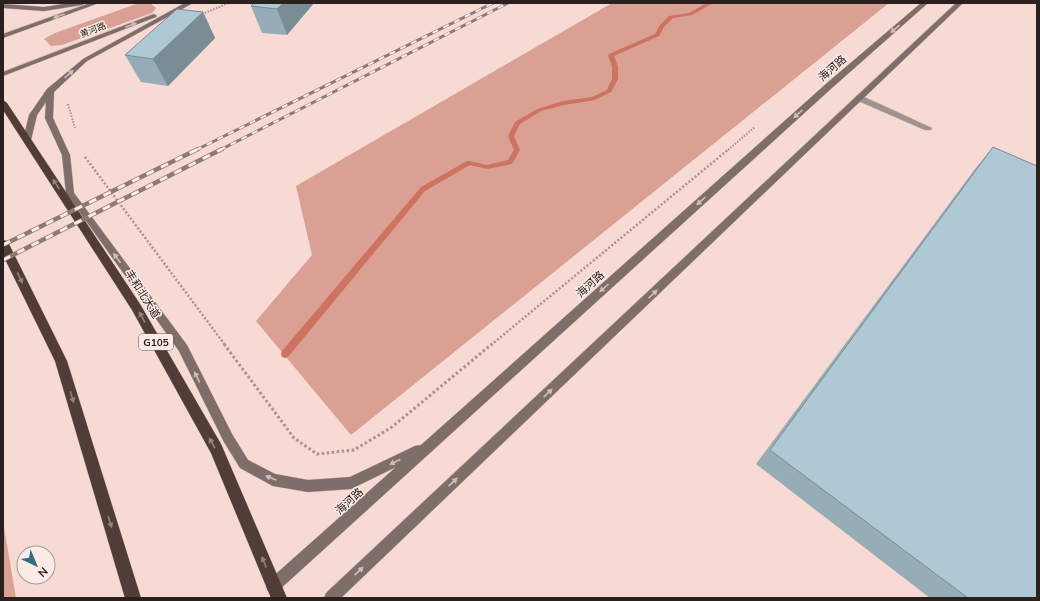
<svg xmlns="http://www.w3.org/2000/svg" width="1040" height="601" viewBox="0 0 1040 601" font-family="Mulish,'Noto Sans SC',sans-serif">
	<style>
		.green { fill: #d9a093 }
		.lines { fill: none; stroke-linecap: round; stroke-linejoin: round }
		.stream { fill: #ce735f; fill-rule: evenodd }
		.lane-casing { stroke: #d1b9b2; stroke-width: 1 }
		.secondary-casing { stroke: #d1b9b2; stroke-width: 1 }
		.highway-casing { stroke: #d1b9b2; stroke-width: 1 }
		.path-far2 { stroke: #a9938e; stroke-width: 2; stroke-dasharray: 1.5 1.5; stroke-linecap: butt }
		.path-far1 { stroke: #a9938e; stroke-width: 2.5; stroke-dasharray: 2 2; stroke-linecap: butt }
		.path { stroke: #a9938e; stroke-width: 3; stroke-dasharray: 2.5 2.5; stroke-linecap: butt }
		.lane { fill: #9e9390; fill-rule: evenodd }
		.secondary { fill: #7e6d69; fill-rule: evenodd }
		.highway { fill: #523c37; fill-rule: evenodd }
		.rail-far1-casing { stroke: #8d7a75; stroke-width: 3 }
		.rail-casing { stroke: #8d7a75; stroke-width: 4.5 }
		.rail-far1 { stroke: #fbeae6; stroke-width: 2; stroke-dasharray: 6; stroke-linecap: butt }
		.rail { stroke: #fbeae6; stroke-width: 3; stroke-dasharray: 8; stroke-linecap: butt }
		.wall { fill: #96acb6 }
		.shaded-wall { fill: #7a8c94 }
		.building { fill: #aec8d4; stroke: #7a8c94 }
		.oneway { fill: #cfbeba }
		.oneway2 { fill: #96827d }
		.labels { text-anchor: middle; stroke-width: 3; stroke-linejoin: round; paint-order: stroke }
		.far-street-label { font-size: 9px; fill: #2a201d; stroke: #fbeae6 }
		.shield { fill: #fbeae6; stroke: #695d59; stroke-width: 1 }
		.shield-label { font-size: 10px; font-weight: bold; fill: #2a201d }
		.street-label { font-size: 11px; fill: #2a201d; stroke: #fbeae6 }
	</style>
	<rect width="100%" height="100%" fill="#f6dad3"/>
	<g class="green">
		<polygon points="139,3 150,3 156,8 152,13 62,45 51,46 44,39 55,33"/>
		<polygon points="612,3 889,3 351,435 256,321 312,255 296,186"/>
		<polygon points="3,522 16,598 3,598"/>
	</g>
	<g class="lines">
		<polygon class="stream" points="707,3 713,3 692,15 673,18 664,27 659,36 614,56 618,67 618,79 611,92 595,100 564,105 541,111 520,124 514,136 520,150 512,164 487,169 470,165 425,191 288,357 285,358 282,357 281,354 282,351 421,187 467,161 469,161 487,165 508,160 514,150 508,136 515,122 537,109 563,101 592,97 607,90 612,79 612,67 608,55 609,54 655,34 660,25 669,16 689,13"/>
		<g class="lane-casing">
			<polygon id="lane" points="856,96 862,96 932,128 931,130 925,130 856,100"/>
		</g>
		<g class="secondary-casing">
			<g id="secondary">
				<polygon points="70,3 85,3 82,5 44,11 3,8 3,4 44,7"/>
				<polygon points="90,3 99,3 3,38 3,34"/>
				<polygon points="185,3 193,3 87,61 54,92 53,118 70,155 74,193 187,345 232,434 248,460 275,474 308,480 350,477 415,446 421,445 827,83 921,3 928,3 833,87 278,591 273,593 268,591 266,586 268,581 396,467 351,489 308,492 273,486 240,468 224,442 179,351 66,193 62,155 45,118 46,102 37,115 31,140 27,143 23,140 29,115 47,89 83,59"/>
				<polygon points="956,3 963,3 341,598 324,598 326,593"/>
				<polygon points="154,14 157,16 156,17 3,76 3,72"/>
			</g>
		</g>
		<g class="highway-casing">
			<g id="highway">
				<polygon points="3,100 7,103 140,304 221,444 287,598 271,598 211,453 132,310 3,110"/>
				<polygon points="3,240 7,241 9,244 67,361 141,598 125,598 55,361 3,255"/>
			</g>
		</g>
		<g class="path-far2">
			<polyline points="202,14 229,3"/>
			<polyline points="68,104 75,128"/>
			<polyline points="728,150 755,127"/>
		</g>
		<g class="path-far1">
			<polyline points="85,157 225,345"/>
			<polyline points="491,345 729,149"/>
		</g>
		<polyline class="path" points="224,344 294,438 317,454 354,450 392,427 492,344"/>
		<use href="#lane" class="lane"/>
		<use href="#secondary" class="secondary"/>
		<use href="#highway" class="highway"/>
		<g class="rail-far1-casing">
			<g id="rail-far1">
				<polyline points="196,150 493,3"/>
				<polyline points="220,150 508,3"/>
			</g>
		</g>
		<g class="rail-casing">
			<g id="rail">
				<polyline points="3,245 198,149"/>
				<polyline points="3,260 222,149"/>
			</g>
		</g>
		<use href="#rail-far1" class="rail-far1"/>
		<use href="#rail" class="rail"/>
	</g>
	<g class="wall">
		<polygon points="254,3 314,3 287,35 262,33 251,6"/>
		<polygon points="203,12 215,38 168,86 141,82 125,55"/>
		<polygon points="993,147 1037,598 930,598 756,464 975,169"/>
	</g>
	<g class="shaded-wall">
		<polygon points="283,3 314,3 287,35 277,9"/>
		<polygon points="203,12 215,38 168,86 153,59"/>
	</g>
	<g class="building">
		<polygon points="254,3 283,3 277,9 251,6"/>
		<polygon points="177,9 203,12 153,59 125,55"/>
		<polygon points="993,147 1037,166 1037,598 968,598 770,450"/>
	</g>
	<defs><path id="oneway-solid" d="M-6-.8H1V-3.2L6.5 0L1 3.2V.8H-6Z"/></defs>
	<g class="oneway">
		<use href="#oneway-solid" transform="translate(59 16) rotate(160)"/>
		<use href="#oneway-solid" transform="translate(131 25) rotate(-21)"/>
		<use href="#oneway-solid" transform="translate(895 29) rotate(139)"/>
		<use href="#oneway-solid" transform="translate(69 74) rotate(-42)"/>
		<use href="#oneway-solid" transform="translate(798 114) rotate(138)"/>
		<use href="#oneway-solid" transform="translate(701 201) rotate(138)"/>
		<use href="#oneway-solid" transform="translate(117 258) rotate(-126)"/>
		<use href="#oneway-solid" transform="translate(604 288) rotate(138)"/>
		<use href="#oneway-solid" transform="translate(653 294) rotate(-43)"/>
		<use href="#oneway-solid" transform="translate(197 377) rotate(-117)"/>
		<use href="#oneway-solid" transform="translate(548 393) rotate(-43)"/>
		<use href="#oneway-solid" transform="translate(395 462) rotate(154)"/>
		<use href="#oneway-solid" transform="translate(271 478) rotate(-157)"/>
		<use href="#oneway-solid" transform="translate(453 482) rotate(-43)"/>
		<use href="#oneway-solid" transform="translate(359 571) rotate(-43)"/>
	</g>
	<g class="oneway2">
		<use href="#oneway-solid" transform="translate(56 184) rotate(-123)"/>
		<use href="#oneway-solid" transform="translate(20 278) rotate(64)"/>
		<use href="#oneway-solid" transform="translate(142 317) rotate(-119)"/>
		<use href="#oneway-solid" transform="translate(72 397) rotate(73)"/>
		<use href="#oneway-solid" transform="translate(212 443) rotate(-119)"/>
		<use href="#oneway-solid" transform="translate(110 522) rotate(73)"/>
		<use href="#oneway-solid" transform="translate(264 562) rotate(-113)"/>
	</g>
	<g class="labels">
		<g class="far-street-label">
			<text transform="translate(93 30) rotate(-21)" y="3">黄河路</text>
		</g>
		<rect class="shield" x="139" y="334" width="34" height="16" rx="3"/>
		<g class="shield-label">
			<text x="156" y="346">G105</text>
		</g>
		<g class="street-label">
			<text transform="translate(832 68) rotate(-41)" y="4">海河路</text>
			<text transform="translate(590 284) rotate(-42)" y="4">海河路</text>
			<text transform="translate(143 294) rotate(58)" y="4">丰和北大道</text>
			<text transform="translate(349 501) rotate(-42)" y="4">海河路</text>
		</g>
	</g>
	<rect width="1040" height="601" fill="none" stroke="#2a201d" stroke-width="8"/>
	<g transform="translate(36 565) rotate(136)"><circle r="19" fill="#fbeae6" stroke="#a79996"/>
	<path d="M0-3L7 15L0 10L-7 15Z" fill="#326d85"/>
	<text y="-6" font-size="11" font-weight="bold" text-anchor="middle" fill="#2a201d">N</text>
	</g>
</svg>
